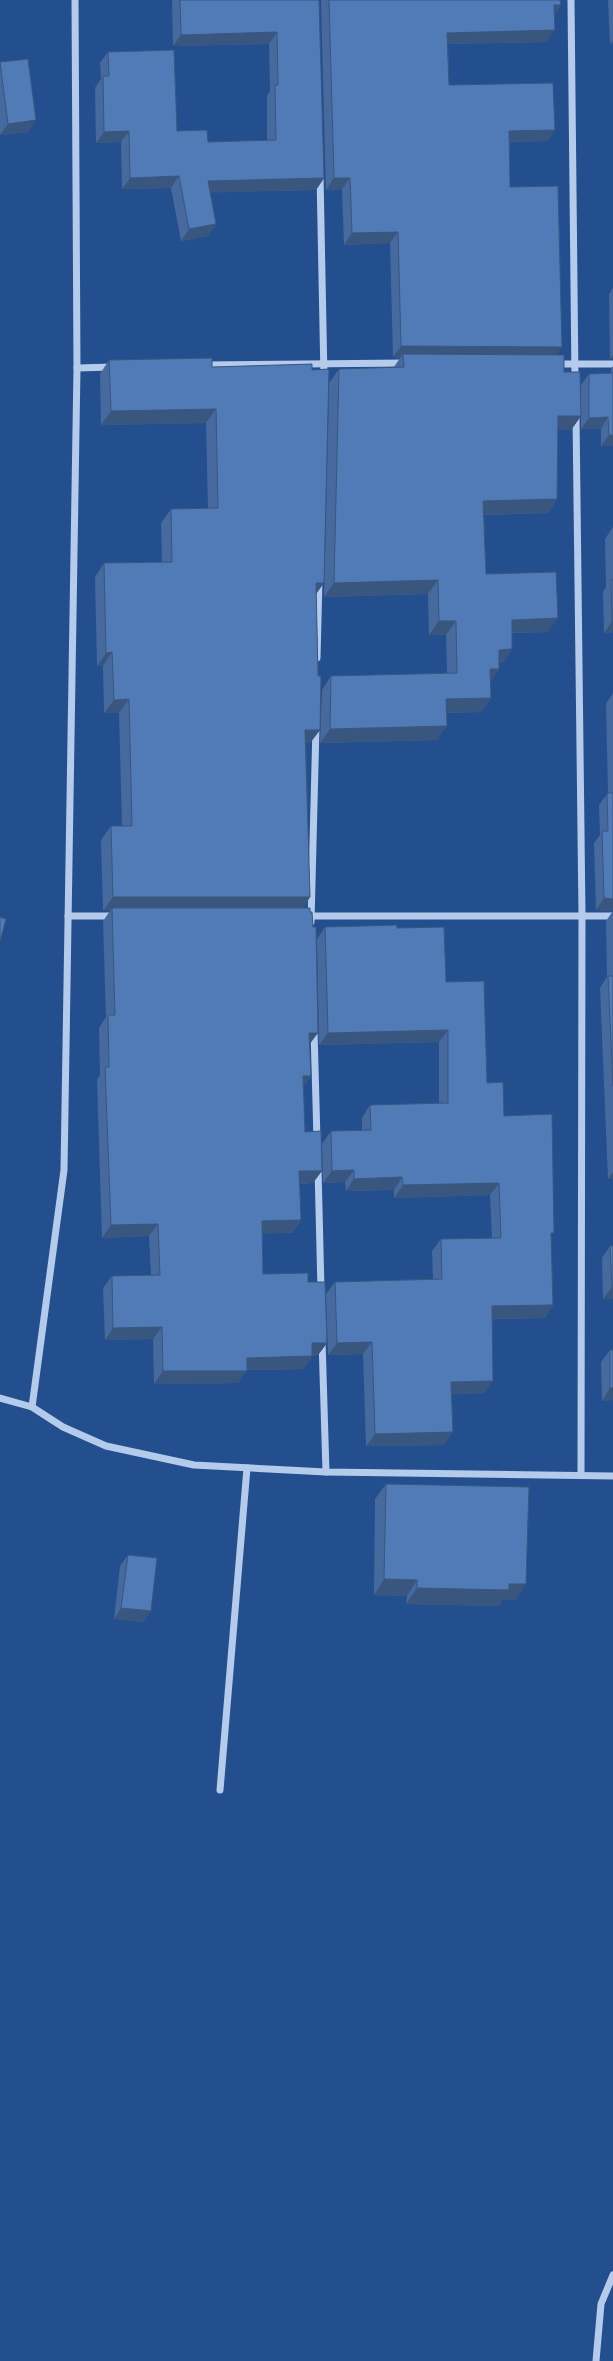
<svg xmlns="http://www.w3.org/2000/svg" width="613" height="2361" viewBox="0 0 613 2361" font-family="Mulish,sans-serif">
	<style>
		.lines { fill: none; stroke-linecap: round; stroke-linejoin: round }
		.minor { stroke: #b4cbeb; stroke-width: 7 }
		.wall { fill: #466a9d }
		.shaded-wall { fill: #39567f }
		.building { fill: #517bb6; stroke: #39567f }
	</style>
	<rect width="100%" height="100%" fill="#244f8e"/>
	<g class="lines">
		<g class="minor">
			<polyline points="571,0 575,380"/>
			<polyline points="320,175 324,378"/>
			<polyline points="555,364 613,364"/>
			<polyline points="203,365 405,363"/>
			<polyline points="77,368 113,367"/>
			<polyline points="576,415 582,915 581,1474"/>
			<polyline points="317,658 319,580"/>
			<polyline points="68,916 115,916"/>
			<polyline points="307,916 613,916"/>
			<polyline points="311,922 316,726"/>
			<polyline points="314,1030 317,1140"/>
			<polyline points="318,1168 321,1290"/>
			<polyline points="322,1340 326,1472"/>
			<polyline points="0,1398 32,1407 63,1427 106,1446 194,1465 326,1472 613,1476"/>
			<polyline points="32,1407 64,1170 77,368 75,0"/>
			<polyline points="220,1790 247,1468"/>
			<polyline points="596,2361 601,2304 613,2275"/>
		</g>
	</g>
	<g class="wall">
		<polygon points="172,0 319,0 324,178 316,190 210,192 216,224 208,236 181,241 171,188 122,189 121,142 96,143 95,88 101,79 100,63 108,52 177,131 208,142 267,140 267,96 270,91 269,44 173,46"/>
		<polygon points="321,0 560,0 561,5 555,14 547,42 448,44 449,85 555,130 547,141 510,142 510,187 556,355 564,372 581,416 571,430 558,430 557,499 548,513 484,515 486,574 548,632 512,633 512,649 503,663 499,663 499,669 490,682 491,698 481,712 446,713 437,740 320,743 322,690 331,676 447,673 446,635 429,635 428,594 324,597 329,383 339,369 394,367 400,358 393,357 390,243 344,245 342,189 326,190"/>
		<polygon points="608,0 613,0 613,43 610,44"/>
		<polygon points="0,62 28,132 0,135"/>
		<polygon points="613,288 613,359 610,359 609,294"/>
		<polygon points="109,360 212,367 316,594 320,730 310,743 306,743 310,897 303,908 311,1076 303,1087 305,1132 313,1183 300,1184 301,1220 292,1233 262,1233 263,1274 308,1282 327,1343 318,1355 312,1356 303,1369 247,1370 238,1383 154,1384 153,1339 105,1340 103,1288 112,1276 151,1275 149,1236 102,1238 97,1080 100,1075 99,1028 106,1017 103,921 110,911 103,911 101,840 111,826 122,826 119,713 104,713 103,666 97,666 95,577 104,563 162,562 161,523 171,509 208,508 206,423 101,425 100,374"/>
		<polygon points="613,366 613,446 601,446 601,429 581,429 581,385 589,374 611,374 611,369"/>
		<polygon points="613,527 613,632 604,633 603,592 606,587 605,539"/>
		<polygon points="613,693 613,1179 608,1179 600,988 607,977 606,921 613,911 596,910 594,843 600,835 599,805 608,793 606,704"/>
		<polygon points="325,927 397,928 446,982 487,1083 504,1116 551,1238 553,1305 545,1318 492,1319 485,1393 452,1394 444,1445 366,1446 363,1354 328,1355 326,1294 335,1282 433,1279 432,1251 441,1239 492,1238 490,1195 394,1198 394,1190 346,1191 345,1182 323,1183 322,1144 331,1131 362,1131 362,1118 370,1105 439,1103 439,1042 319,1045 317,939"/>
		<polygon points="610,1246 613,1246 613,1299 603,1299 602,1258"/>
		<polygon points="610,1350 613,1350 613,1400 602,1401 601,1362"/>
		<polygon points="386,1484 516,1600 503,1599 499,1606 406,1604 407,1596 374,1595 375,1499"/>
		<polygon points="128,1555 151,1611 143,1622 114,1619 120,1566"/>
	</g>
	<g class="shaded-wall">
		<polygon points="554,5 561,5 553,17"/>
		<polygon points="555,30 547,42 439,44 447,33"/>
		<polygon points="277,32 269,44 173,46 181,35"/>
		<polygon points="613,40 613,43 610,44"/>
		<polygon points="36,120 28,132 0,135 8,124"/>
		<polygon points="555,130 547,141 501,142 509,131"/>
		<polygon points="129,131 121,142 96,143 104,132"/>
		<polygon points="179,176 171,188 122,189 130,178"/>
		<polygon points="324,178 316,190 200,193 208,181"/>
		<polygon points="334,178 350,178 342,189 326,190"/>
		<polygon points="216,224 208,236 181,241 189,229"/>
		<polygon points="398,232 390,243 344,245 352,233"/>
		<polygon points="401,346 562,347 553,359 403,354 400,358 393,357"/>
		<polygon points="613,355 613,359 610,359"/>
		<polygon points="216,409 206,423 101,425 111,411"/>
		<polygon points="558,416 581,416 571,430 548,430"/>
		<polygon points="608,417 601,429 581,429 589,418"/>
		<polygon points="609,435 613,435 613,446 601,446"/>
		<polygon points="557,499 548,513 474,515 483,501"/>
		<polygon points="438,580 428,594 324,597 334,583"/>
		<polygon points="316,583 324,583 314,597"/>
		<polygon points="558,618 548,632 502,633 512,620"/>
		<polygon points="439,621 456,621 446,635 429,635"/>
		<polygon points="612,621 613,621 613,632 604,633"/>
		<polygon points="512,649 503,663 489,664 499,650"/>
		<polygon points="112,652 103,666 97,666 106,653"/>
		<polygon points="490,669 499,669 490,682"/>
		<polygon points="491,698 481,712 436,713 446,699"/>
		<polygon points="129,699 119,713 104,713 114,700"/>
		<polygon points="447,726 437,740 320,743 330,729"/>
		<polygon points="305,730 320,730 310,743 296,743"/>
		<polygon points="113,897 310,897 301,911 112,908 110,911 103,911"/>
		<polygon points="604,898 613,899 613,911 596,910"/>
		<polygon points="448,1030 439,1042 319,1045 328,1033"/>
		<polygon points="309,1033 318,1033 309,1045"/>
		<polygon points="303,1076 311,1076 302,1088"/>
		<polygon points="354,1170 345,1182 323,1183 332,1171"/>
		<polygon points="299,1171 322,1171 313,1183 290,1184"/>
		<polygon points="613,1172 613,1179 608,1179"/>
		<polygon points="402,1177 394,1190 346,1191 354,1179"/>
		<polygon points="499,1183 490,1195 394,1198 403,1185"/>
		<polygon points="301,1220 292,1233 253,1234 262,1221"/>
		<polygon points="158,1224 149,1236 102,1238 111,1225"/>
		<polygon points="612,1287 613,1287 613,1299 603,1299"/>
		<polygon points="553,1305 545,1318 484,1319 492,1306"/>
		<polygon points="162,1327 153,1339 105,1340 113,1328"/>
		<polygon points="372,1342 363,1354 328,1355 337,1343"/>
		<polygon points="312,1343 327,1343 318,1355 303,1356"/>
		<polygon points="312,1356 303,1369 238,1370 247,1358"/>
		<polygon points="163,1371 247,1371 238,1383 154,1384"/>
		<polygon points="493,1381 485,1393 443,1395 451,1382"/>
		<polygon points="610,1388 613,1388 613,1400 602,1401"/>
		<polygon points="453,1432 444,1445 366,1446 375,1434"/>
		<polygon points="384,1579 417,1580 407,1596 374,1595"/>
		<polygon points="509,1584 526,1584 516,1600 503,1599 499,1606 406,1604 417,1588"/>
		<polygon points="121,1608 151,1611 143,1622 114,1619"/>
	</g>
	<g class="building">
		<polygon points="180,0 319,0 324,178 208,181 216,224 189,229 179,176 130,178 129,131 104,132 103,76 109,76 108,52 174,50 177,131 207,130 208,142 276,140 275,85 278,85 277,32 181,35"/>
		<polygon points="329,0 560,0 561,5 554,5 555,30 447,33 449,85 553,83 555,130 509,131 510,187 558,186 562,347 401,346 398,232 352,233 350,178 334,178"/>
		<polygon points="28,59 36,120 8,124 0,62"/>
		<polygon points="403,354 564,355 564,372 580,372 581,416 558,416 557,499 483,501 486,574 556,572 558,618 512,620 512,649 499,650 499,669 490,669 491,698 446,699 447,726 330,729 331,676 457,673 456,621 439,621 438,580 334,583 339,369 404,367"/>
		<polygon points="212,358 212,367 312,364 312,370 329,369 324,583 316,583 318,676 321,676 320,730 305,730 310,897 113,897 111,826 132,826 129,699 114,700 112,652 106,653 104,563 172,562 171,509 218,508 216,409 111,411 109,360"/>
		<polygon points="613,373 613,435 609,435 608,417 589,418 589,374"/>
		<polygon points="611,580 613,580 613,621 612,621"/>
		<polygon points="607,793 613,793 613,899 604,898 602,831 608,831"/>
		<polygon points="112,908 310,908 310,912 312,912 313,927 316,927 318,1033 309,1033 311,1076 303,1076 305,1132 321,1131 322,1171 299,1171 301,1220 262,1221 263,1274 308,1273 308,1282 325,1282 327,1343 312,1343 312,1356 247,1358 247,1371 163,1371 162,1327 113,1328 112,1276 160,1275 158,1224 111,1225 105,1067 109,1067 108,1015 115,1015"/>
		<polygon points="0,917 6,919 0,942"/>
		<polygon points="397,925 397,928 444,927 446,982 484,981 487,1083 503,1082 504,1116 552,1114 554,1233 551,1233 553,1305 492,1306 493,1381 451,1382 453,1432 375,1434 372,1342 337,1343 335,1282 442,1279 441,1239 501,1238 499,1183 403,1185 402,1177 354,1179 354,1170 332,1171 331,1131 371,1130 370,1105 448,1103 448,1030 328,1033 325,927"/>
		<polygon points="608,976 613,976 613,1086"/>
		<polygon points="610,1246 613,1246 613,1287 612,1287"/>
		<rect x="610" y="1350" width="3" height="38"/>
		<polygon points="386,1484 529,1487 526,1584 509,1584 509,1590 417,1588 417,1580 384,1579"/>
		<polygon points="128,1555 157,1558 151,1611 121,1608"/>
	</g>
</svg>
